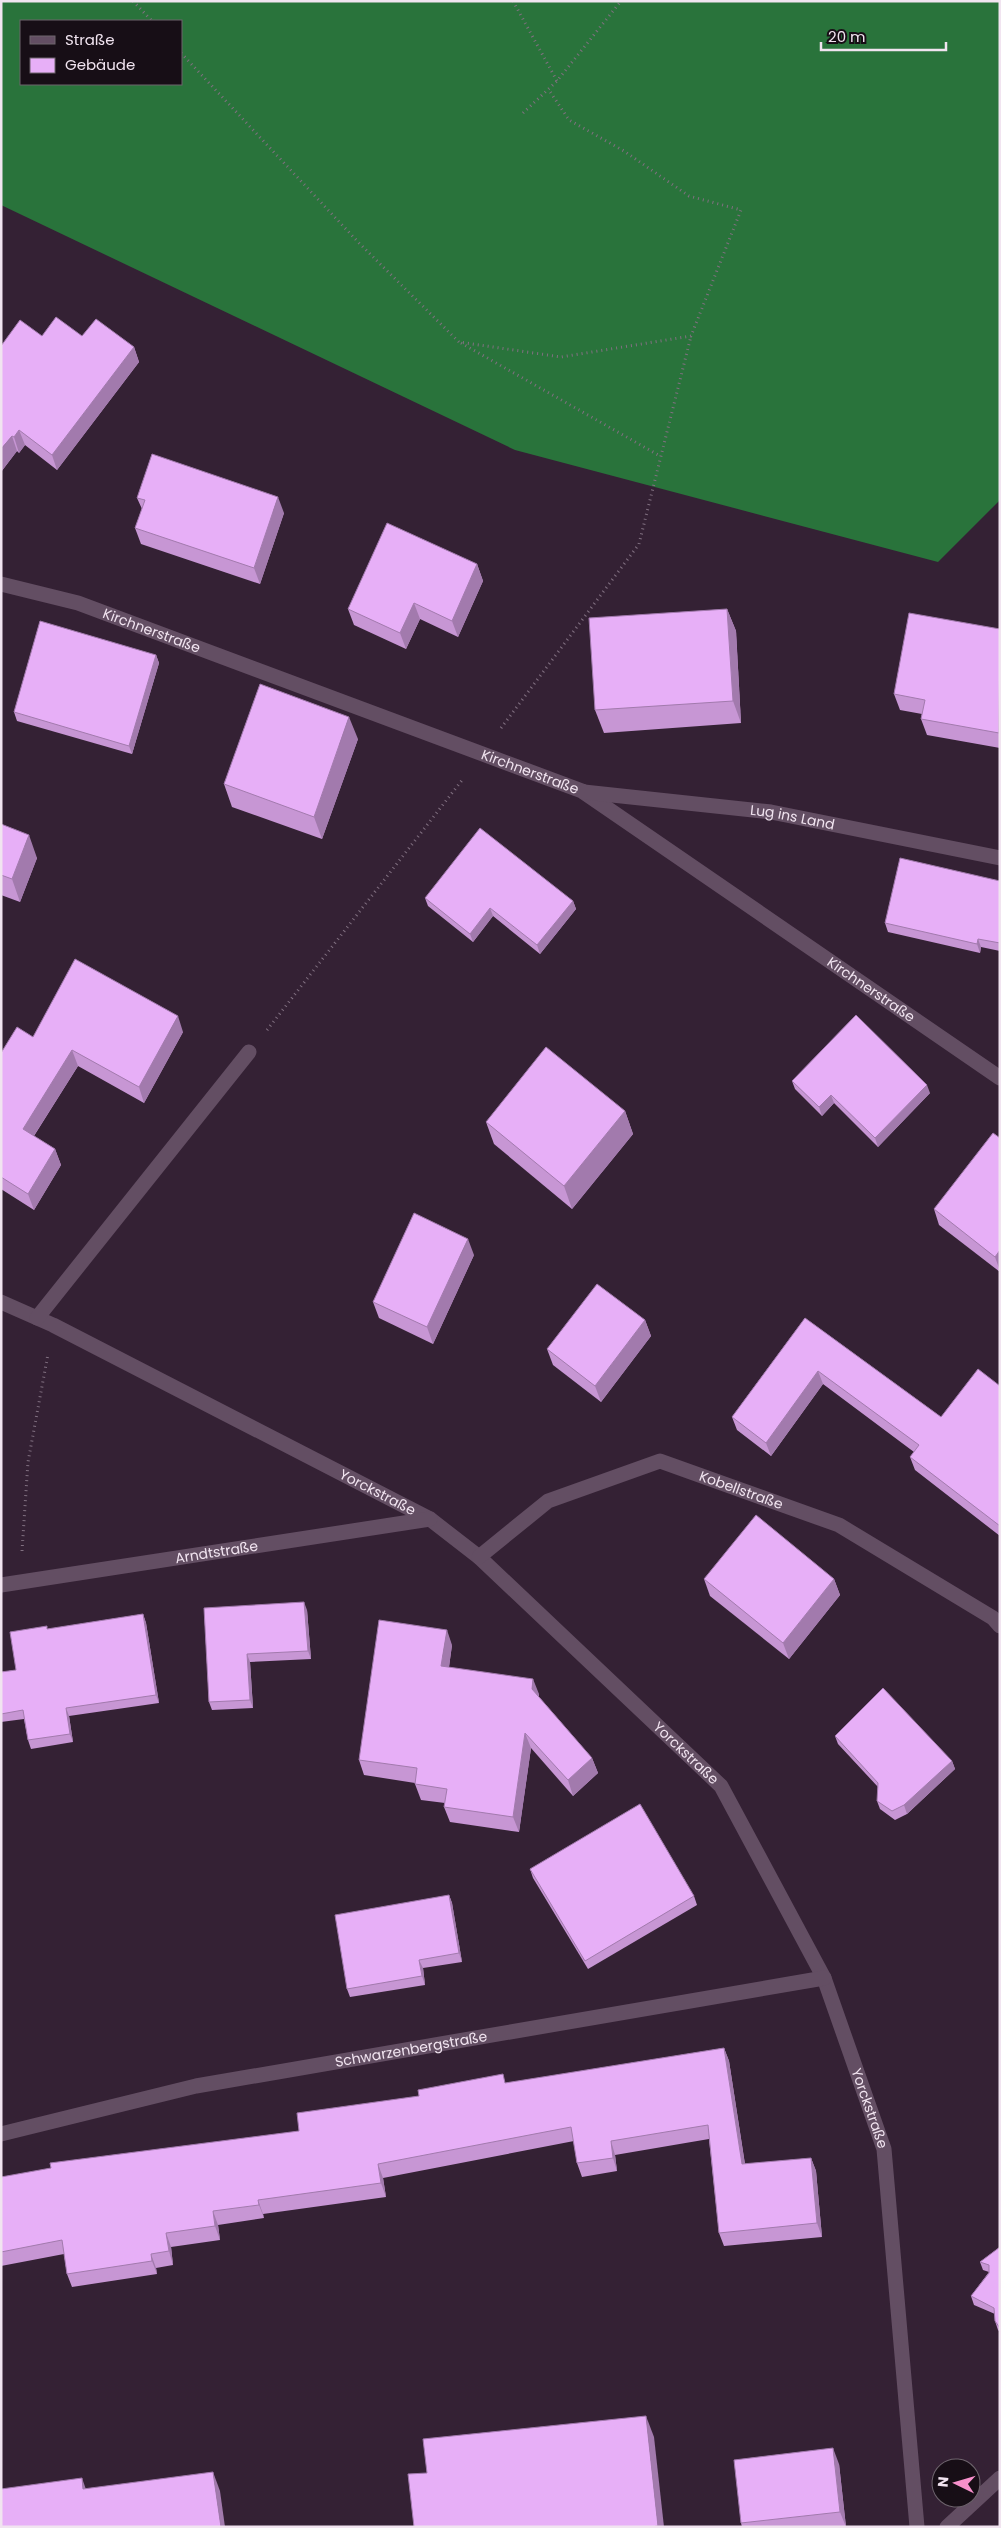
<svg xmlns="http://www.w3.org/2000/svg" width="1001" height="2528" viewBox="0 0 1001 2528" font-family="Poppins,sans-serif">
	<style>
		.forest { fill: #29733b; fill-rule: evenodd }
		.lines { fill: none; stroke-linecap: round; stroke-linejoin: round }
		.path { stroke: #817081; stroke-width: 3; stroke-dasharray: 1 4; stroke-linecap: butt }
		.minor { stroke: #634e63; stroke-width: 15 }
		.wall { fill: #c796d4 }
		.shaded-wall { fill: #a27aad }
		.building { fill: #e7aff7; stroke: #a27aad }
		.labels { text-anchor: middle; stroke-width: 5; stroke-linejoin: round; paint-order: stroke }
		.street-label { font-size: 14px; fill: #f1e4f0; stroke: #170e16 }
	</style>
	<rect width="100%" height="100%" fill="#342134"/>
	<path class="forest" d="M1,1H1000V500L938,562L515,450L1,205ZM21,21H181V84H21Z"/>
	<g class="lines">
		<g class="path">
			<polyline points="133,1 152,21"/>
			<polyline points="513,1 557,81"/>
			<polyline points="181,53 359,243 459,342 561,357 691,336 741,210 689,196 624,151 569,120 549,90"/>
			<polyline points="523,113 557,81 621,1"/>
			<polyline points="461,343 660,456"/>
			<polyline points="501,728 639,544 691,336"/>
			<polyline points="267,1030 463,779"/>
			<polyline points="22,1551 28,1462 48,1354"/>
		</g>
		<g class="minor">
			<path id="s1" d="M1,584L78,603L582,791L1000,1078"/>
			<path id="s2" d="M584,792L771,812L1000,858"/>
			<path id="s3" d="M1,1302L53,1325L430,1519L479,1557L721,1786L824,1978L884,2149L917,2527"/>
			<polyline points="37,1318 249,1052"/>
			<path id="s4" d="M479,1557L548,1501L660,1461L839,1525L993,1618L1000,1626"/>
			<path id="s5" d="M1,1585L430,1519"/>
			<path id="s6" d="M1,2134L196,2086L824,1978"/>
			<polyline points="947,2527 1000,2478"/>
		</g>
	</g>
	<g class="wall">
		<polygon points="42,336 82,336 134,347 139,362 57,470 25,445 19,453 17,451 1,472"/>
		<polygon points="137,498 284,513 260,584 141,544 135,528 142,509"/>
		<polygon points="477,564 483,581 458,637 420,619 406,649 354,625 348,609"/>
		<polygon points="727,609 736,631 741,723 604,733 595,710"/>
		<polygon points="1000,629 1000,748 927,735 921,719 922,714 900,710 894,694"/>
		<polygon points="156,655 159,663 132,754 17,721 14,712"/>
		<polygon points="358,739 322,839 232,807 224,784"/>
		<polygon points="1,824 37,858 20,902 1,895"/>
		<polygon points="1000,881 1000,951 981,947 980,953 888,932 885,923"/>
		<polygon points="425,898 573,901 576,909 540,954 493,916 473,942 428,906"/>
		<polygon points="183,1032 144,1103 78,1066 34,1136 55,1149 61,1165 34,1210 1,1189 1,1053 33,1037"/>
		<polygon points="792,1081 930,1093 878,1147 834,1103 822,1116 795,1089"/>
		<polygon points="625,1111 633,1134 572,1209 494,1144 486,1122"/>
		<polygon points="1000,1138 1000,1272 939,1225 934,1209"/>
		<polygon points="474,1255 433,1344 379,1318 373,1302"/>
		<polygon points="805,1318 941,1417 1000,1386 1000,1536 915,1470 910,1457 914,1452 823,1384 771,1456 737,1430 732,1417"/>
		<polygon points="645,1320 651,1336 601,1402 553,1365 547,1349"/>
		<polygon points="704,1579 834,1579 840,1595 789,1659 710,1596"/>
		<polygon points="204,1608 307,1610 311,1659 250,1662 253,1708 212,1710 209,1702"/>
		<polygon points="143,1614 146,1623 159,1703 69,1716 73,1742 31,1749 28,1740 24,1719 1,1722 1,1672 16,1670 48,1629"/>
		<polygon points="452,1645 449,1667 539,1694 539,1697 592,1758 598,1773 573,1796 531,1748 519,1832 450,1822 444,1807 445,1803 421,1800 415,1784 415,1783 364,1775 359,1760"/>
		<polygon points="835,1736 952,1761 955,1769 907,1814 895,1820 880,1809 877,1801 878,1787 838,1744"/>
		<polygon points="530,1869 694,1896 697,1905 588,1969 533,1878"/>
		<polygon points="449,1895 452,1903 462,1962 423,1968 425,1985 350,1997 347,1989"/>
		<polygon points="724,2048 729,2061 745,2164 811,2158 816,2171 822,2237 724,2246 719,2233 709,2139 615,2155 617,2171 582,2177 577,2163 574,2141 383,2178 386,2197 263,2214 264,2218 218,2225 220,2240 171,2247 173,2265 156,2268 157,2274 72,2287 67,2274 64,2254 1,2266 1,2177 299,2131 419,2096 506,2083"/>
		<polygon points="1000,2247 1000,2332 998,2330 995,2321 995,2314 974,2305 971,2296 989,2272 983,2270 980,2262"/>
		<polygon points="839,2464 846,2527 742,2527 741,2523"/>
	</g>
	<g class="shaded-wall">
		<polygon points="134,347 139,362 57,470 52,455"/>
		<polygon points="19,430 25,445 19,453 14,437"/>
		<polygon points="12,436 17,451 1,472 1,449"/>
		<polygon points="278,497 284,513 260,584 254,568"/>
		<polygon points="477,564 483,581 458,637 452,621"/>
		<polygon points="414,603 420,619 406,649 400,633"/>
		<polygon points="727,609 736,631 741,723 733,701"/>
		<polygon points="156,655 159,663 132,754 129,746"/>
		<polygon points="349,717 358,739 322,839 314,817"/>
		<polygon points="29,835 37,858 20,902 12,879"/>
		<polygon points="573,901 576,909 540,954 537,945"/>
		<polygon points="490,908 493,916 473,942 470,934"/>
		<polygon points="978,939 981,947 980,953 977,944"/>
		<polygon points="178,1016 183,1032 144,1103 139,1087"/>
		<polygon points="72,1050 78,1066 28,1145 23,1129"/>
		<polygon points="927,1085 930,1093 878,1147 875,1138"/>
		<polygon points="831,1095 834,1103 822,1116 819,1107"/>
		<polygon points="625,1111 633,1134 572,1209 564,1186"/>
		<polygon points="55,1149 61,1165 34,1210 28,1194"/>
		<polygon points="468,1239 474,1255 433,1344 427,1327"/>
		<polygon points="1000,1250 1000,1271 995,1257"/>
		<polygon points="645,1320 651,1336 601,1402 595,1386"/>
		<polygon points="818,1371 823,1384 771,1456 766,1443"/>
		<polygon points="834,1579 840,1595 789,1659 783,1643"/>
		<polygon points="304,1602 307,1610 311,1659 308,1651"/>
		<polygon points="143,1614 146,1623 159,1703 156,1695"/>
		<polygon points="447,1630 452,1645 447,1681 441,1666"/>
		<polygon points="247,1654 250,1662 253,1708 250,1700"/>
		<polygon points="533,1679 539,1694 537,1705 532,1689"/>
		<polygon points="66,1708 69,1716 73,1742 70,1734"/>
		<polygon points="525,1733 531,1748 519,1832 513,1817"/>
		<polygon points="592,1758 598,1773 573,1796 568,1780"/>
		<polygon points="952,1761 955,1769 907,1814 904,1805"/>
		<polygon points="449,1895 452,1903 462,1962 459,1953"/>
		<polygon points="419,1960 423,1968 425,1985 422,1976"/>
		<polygon points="724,2048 729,2061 747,2178 742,2164"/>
		<polygon points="611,2141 615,2155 617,2171 613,2158"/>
		<polygon points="811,2158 816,2171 822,2237 817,2223"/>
		<polygon points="378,2164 383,2178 386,2197 381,2183"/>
		<polygon points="258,2200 263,2214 264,2218 259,2205"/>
		<polygon points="213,2211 218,2225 220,2240 215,2226"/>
		<polygon points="166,2233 171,2247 173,2265 169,2251"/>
		<polygon points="151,2254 156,2268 157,2274 152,2261"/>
		<polygon points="646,2416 654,2437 664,2527 659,2527 658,2526"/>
		<polygon points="833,2448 839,2464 846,2527 840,2512"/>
		<polygon points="213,2472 220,2491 225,2527 221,2527"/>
		<polygon points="82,2478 89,2498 83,2489"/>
	</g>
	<g class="building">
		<polygon points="56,317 82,336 96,319 134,347 52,455 19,430 14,437 12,436 1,449 1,346 20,320 42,336"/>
		<polygon points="152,454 278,497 254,568 135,528 145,500 137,498"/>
		<polygon points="387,523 477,564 452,621 414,603 400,633 348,609"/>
		<polygon points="727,609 733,701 595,710 589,618"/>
		<polygon points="909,613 1000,629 999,733 921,719 925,700 894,694"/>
		<polygon points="40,621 156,655 129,746 14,712"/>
		<polygon points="260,684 349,717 314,817 224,784"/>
		<polygon points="1,824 29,835 12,879 1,875"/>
		<polygon points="480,828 573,901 537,945 490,908 470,934 425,898"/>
		<polygon points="900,858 1000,881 1000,943 978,939 977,944 885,923"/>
		<polygon points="75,959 178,1016 139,1087 72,1050 23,1129 55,1149 28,1194 1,1177 1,1053 17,1027 33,1037"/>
		<polygon points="856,1015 927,1085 875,1138 831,1095 819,1107 792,1081"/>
		<polygon points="546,1047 625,1111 564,1186 486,1122"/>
		<polygon points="993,1133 1000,1138 1000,1250 995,1257 934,1209"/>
		<polygon points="414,1213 468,1239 427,1327 373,1302"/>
		<polygon points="597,1284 645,1320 595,1386 547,1349"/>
		<polygon points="805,1318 941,1417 978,1369 1000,1386 1000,1526 910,1457 919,1445 818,1371 766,1443 732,1417"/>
		<polygon points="756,1515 834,1579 783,1643 704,1579"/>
		<polygon points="304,1602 308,1651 247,1654 250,1700 209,1702 204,1608"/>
		<polygon points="143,1614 156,1695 66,1708 70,1734 28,1740 23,1710 1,1714 1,1672 16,1670 10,1632 47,1626 47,1629"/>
		<polygon points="379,1620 447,1630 441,1666 533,1679 532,1689 592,1758 568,1780 525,1733 513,1817 444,1807 447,1789 415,1784 417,1768 359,1760"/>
		<polygon points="883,1688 952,1761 904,1805 892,1811 877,1801 878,1783 835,1736"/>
		<polygon points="640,1804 694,1896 585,1961 530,1869"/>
		<polygon points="449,1895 459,1953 419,1960 422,1976 347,1989 335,1915"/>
		<polygon points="724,2048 742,2164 811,2158 817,2223 719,2233 708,2125 611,2141 613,2158 577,2163 571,2127 378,2164 381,2183 258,2200 259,2205 213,2211 215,2226 166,2233 169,2251 151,2254 152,2261 67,2274 62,2240 1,2252 1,2177 51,2168 50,2163 299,2131 297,2113 419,2096 418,2090 503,2074 505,2083"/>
		<polygon points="1000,2247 1000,2328 995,2321 994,2308 971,2296 989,2273 989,2265 980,2262"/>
		<polygon points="646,2416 658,2526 651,2527 414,2527 408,2474 427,2473 423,2439"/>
		<polygon points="833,2448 840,2512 741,2523 734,2460"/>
		<polygon points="213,2472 221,2527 1,2527 1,2489 82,2478 83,2489"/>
	</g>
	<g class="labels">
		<g class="street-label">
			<text dy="5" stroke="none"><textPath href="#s1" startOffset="158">Kirchnerstraße</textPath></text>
			<text dy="5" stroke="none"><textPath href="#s1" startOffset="562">Kirchnerstraße</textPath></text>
			<text dy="5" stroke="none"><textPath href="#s2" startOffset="210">Lug ins Land</textPath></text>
			<text dy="5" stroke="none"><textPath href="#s1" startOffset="968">Kirchnerstraße</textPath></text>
			<text dy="5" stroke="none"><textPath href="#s4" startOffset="294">Kobellstraße</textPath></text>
			<text dy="5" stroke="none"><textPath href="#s3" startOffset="422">Yorckstraße</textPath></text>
			<text dy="5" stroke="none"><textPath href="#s5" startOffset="218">Arndtstraße</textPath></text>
			<text dy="5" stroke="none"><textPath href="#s3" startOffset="828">Yorckstraße</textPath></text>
			<text dy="5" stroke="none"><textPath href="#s6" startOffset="419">Schwarzenbergstraße</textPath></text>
			<text dy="5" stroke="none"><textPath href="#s3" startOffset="1232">Yorckstraße</textPath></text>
		</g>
	</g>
	<rect width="1001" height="2528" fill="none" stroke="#f1e4f0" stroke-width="5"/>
	<rect x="20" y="20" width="162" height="65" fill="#170e16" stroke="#6e646d"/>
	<rect x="30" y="36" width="25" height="8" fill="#634e63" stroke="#6e646d"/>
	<text x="65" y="45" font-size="15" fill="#f1e4f0">Straße</text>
	<rect x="30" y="58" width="25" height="15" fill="#e7aff7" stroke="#6e646d"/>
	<text x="65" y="70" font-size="15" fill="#f1e4f0">Gebäude</text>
	<g transform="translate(956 2483) rotate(275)"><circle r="24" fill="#170e16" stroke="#6e646d"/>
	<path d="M0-4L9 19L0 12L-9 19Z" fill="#f890cc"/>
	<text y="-8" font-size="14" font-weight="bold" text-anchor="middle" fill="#f1e4f0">N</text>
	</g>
	<path d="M821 42v8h125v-8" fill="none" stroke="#f1e4f0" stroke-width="2.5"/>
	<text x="828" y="42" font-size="15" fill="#f1e4f0" stroke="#170e16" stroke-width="4" paint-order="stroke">20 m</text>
</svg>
